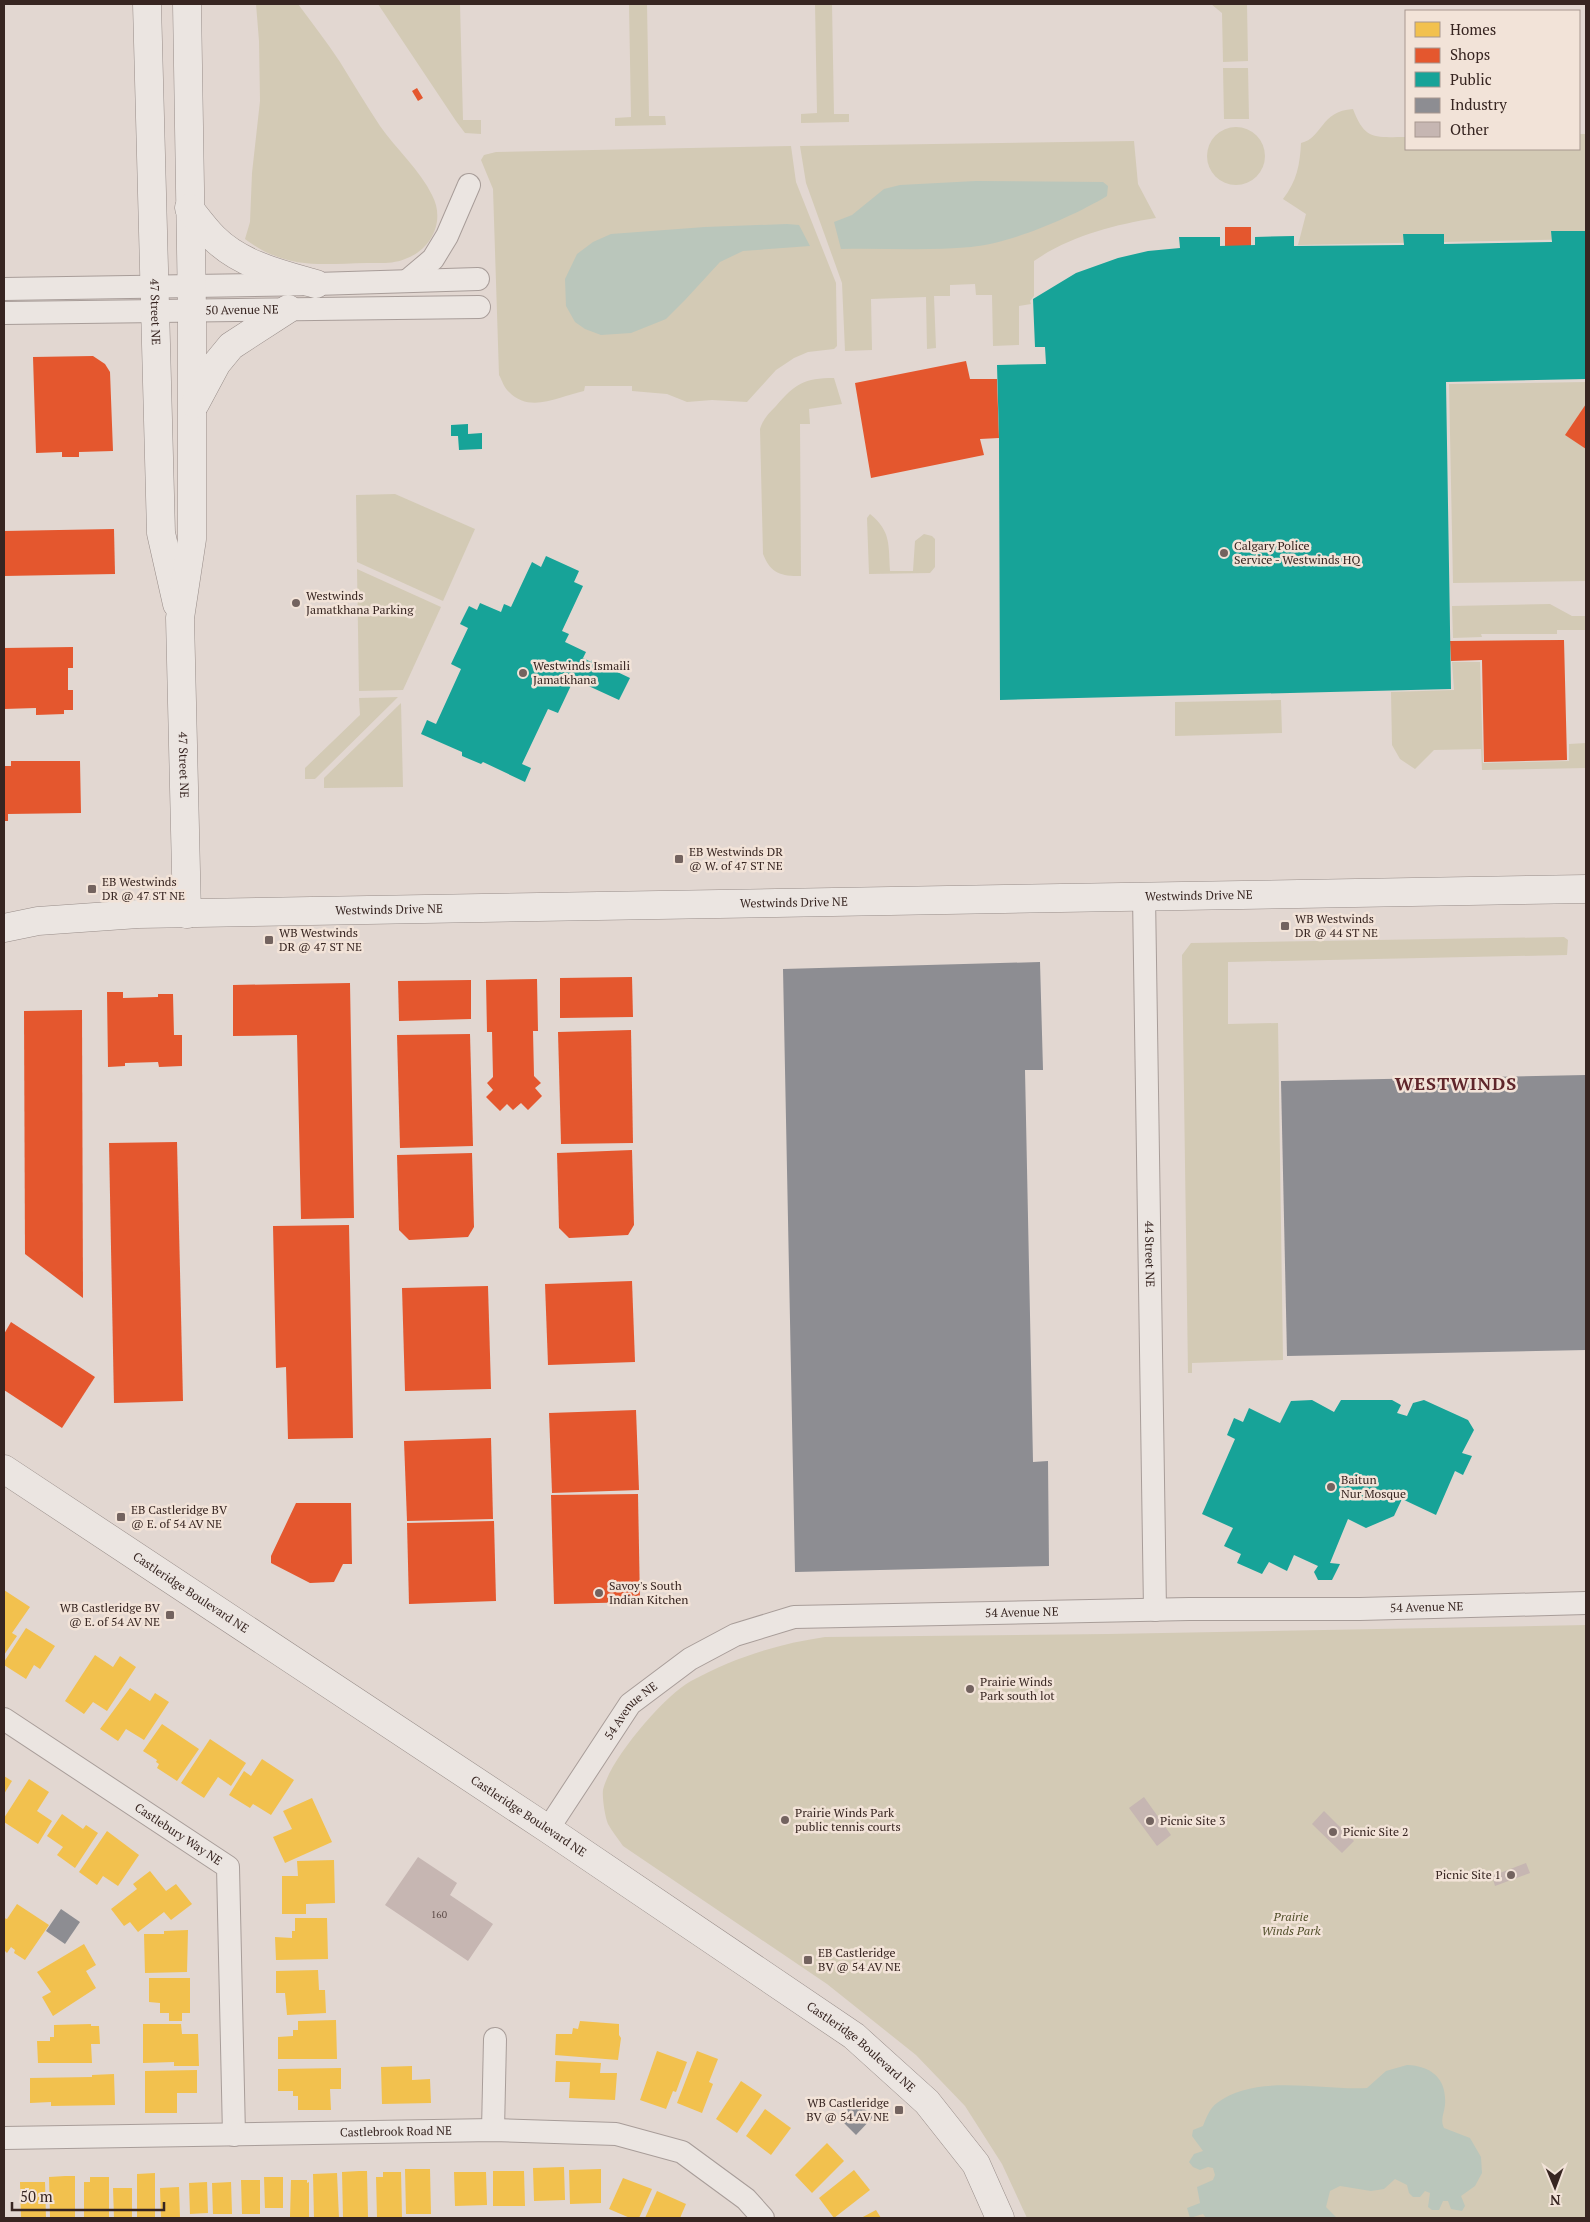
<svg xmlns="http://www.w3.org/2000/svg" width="1590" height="2222" viewBox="0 0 1590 2222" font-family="'PT Serif',serif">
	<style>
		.green { fill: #d3cab5 }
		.water { fill: #bac6bb }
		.homes { fill: #f2c14e }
		.shops { fill: #e4572e }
		.public { fill: #17a398 }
		.industry { fill: #8d8d92 }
		.building { fill: #c6b6b2 }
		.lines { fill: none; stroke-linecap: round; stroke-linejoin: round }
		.street-casing { stroke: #a89d99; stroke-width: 24 }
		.secondary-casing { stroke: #988d89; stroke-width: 29 }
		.street { stroke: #ebe5e1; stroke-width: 22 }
		.secondary { stroke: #ebe5e1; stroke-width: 28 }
		.poi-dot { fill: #73635f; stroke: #f2e3d8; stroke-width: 2 }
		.labels { text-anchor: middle; stroke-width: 5; stroke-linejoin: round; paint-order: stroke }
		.number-label { font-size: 10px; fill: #5b4945 }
		.street-label { font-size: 12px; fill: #372521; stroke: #f2e3d8 }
		.poi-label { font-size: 12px; fill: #372521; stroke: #f2e3d8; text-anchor: start }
		.park-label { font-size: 12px; font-style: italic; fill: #514f2a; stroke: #f2e3d8 }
		.district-label { font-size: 18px; font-weight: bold; letter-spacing: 1px; fill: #5f252a; stroke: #f2e3d8 }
	</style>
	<rect width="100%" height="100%" fill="#e2d7d1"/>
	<g class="green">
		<path d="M256,4H298C312,23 327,42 340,62C353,83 366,105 380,126C396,149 420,170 432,195C446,221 431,250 405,259C393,264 380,263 367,263C319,264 287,270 245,239L250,222L252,173L260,101L259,41Z"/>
		<polygon points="378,4 460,4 463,120 481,120 481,134 465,133 456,121"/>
		<polygon points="629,4 647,4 649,116 665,116 666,125 615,126 615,118 631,117"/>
		<polygon points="815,4 832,4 834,114 849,114 849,122 801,123 801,114 817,113"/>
		<polygon points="1211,4 1247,4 1248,61 1223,62 1222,13"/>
		<polygon points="1223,68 1248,68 1249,119 1224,119"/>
		<path d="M1353,109C1365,141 1375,137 1406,137V149H1579V134H1586V239L1298,245L1306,214L1283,199C1297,181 1300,164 1301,143C1323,138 1320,111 1353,109Z"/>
		<circle cx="1236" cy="156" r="29"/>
		<path d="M1134,141L1138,184L1156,218C1113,225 1070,236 1034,261V296L1030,301L1031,304L1019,306V345L993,346L992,295H976L975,284L950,285V296H934L936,348L927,349L926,297L871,299L872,350L845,351L842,283L806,183L800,146Z"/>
		<path d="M791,146L796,182L836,283L837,346L834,349L808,352L794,358L776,370L747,402L712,400L687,402L667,394L632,391V386H585L584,391C560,396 530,414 509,392C504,388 502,380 499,375L493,189L481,160L484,155L496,152Z"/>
		<path d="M834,378L842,404L809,409L810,424H800L801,576C781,576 771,574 763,554L760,429C763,419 769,413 776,406C795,384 804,378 834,378Z"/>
		<polygon points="1586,382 1586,581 1453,583 1449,384"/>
		<polygon points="395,494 475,529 443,601 357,562 356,495"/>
		<path d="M870,514C892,532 888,546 890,571H913L915,541L924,534L932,536L935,539V567L930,573L869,574L867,518Z"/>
		<polygon points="357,569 441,607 403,690 359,691"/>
		<polygon points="1550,604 1572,616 1586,616 1586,630 1557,630 1557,634 1481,634 1482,637 1453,638 1452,606"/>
		<polygon points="1452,662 1480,662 1483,763 1569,761 1569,744 1586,743 1586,768 1482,770 1481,749 1434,750 1415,769 1400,759 1392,745 1391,692 1454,690"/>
		<polygon points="398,697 315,779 305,779 305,768 360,715 359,698"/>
		<polygon points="1281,700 1282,733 1175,736 1175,702"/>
		<polygon points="401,703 403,787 324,788 324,778"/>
		<polygon points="1564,937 1568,940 1567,955 1228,962 1228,1024 1278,1023 1283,1360 1192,1363 1192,1373 1188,1373 1182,955 1191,943"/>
		<path d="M1586,1625V2218H1027L1002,2164L965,2106L916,2055L827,1984L623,1846C618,1839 612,1831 608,1824C605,1817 602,1797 603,1790C610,1759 664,1696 691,1681C733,1658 777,1644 825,1637L1108,1634Z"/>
	</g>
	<g class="water">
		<path d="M976,181L1103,182L1108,186L1107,196C1072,217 1012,243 971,247C928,251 884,248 841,249L834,222L852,215L884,189L900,185Z"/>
		<polygon points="787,224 799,225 810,246 743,251 720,262 685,300 666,319 631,333 601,335 585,329 575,322 566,306 565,279 577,254 593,242 611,234 705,227"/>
		<path d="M1407,2065C1432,2066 1447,2079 1445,2105C1444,2114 1440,2120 1444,2128L1470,2138L1481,2157L1482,2173L1475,2186L1461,2196L1465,2206L1462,2211L1451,2209L1448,2201H1443L1439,2210H1432L1428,2207L1430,2193L1425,2191L1420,2197H1413L1409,2193L1407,2185L1395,2179L1384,2189L1371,2191L1340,2186L1330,2191L1326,2207L1337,2218H1206L1203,2214L1190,2218L1187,2208L1200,2203L1197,2187L1213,2180L1215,2175L1213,2168L1208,2167L1200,2170L1193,2167L1189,2162L1194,2154L1203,2151L1192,2136L1193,2130L1203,2126C1206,2118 1210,2108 1217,2103C1257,2073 1322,2091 1367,2088L1386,2071Z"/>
	</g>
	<g class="homes">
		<polygon points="4,1590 30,1607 12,1633 17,1636 4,1655"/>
		<polygon points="26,1628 55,1646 40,1669 34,1665 26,1679 4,1665 4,1662"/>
		<polygon points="95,1655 113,1667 120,1656 136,1667 107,1711 93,1702 84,1714 65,1701"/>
		<polygon points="130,1688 150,1701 155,1693 169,1702 144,1740 126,1729 118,1741 100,1729"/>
		<polygon points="162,1724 199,1749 177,1781 157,1768 159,1764 156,1762 157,1760 143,1751"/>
		<polygon points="210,1739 246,1763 231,1786 218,1777 204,1798 181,1783"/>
		<polygon points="262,1759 294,1780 271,1815 253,1804 250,1808 229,1795 244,1771 251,1776"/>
		<polygon points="4,1776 12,1781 4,1794"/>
		<polygon points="29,1779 49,1792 37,1811 52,1821 38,1844 4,1822 4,1818"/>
		<polygon points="312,1798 332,1842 285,1863 273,1837 292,1829 283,1811"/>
		<polygon points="62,1814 83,1829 86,1825 98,1833 75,1868 57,1855 63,1847 47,1836"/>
		<polygon points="107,1831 139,1855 118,1886 103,1876 97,1885 79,1872"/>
		<polygon points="334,1860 335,1903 306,1904 306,1914 282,1914 282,1876 298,1876 297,1861"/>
		<polygon points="150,1871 166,1891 176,1884 192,1904 171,1920 164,1912 138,1932 130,1922 124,1926 111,1909 137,1889 133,1884"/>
		<polygon points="17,1904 49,1925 25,1960 14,1953 15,1950 11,1947 7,1953 4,1950 4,1918 7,1919"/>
		<polygon points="295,1918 327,1918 328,1959 276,1960 275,1937 292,1938 292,1931 295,1931"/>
		<polygon points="188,1930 187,1972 145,1973 144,1934 164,1934 164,1931"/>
		<polygon points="84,1944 96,1965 86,1971 96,1988 53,2016 42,1997 51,1992 37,1972"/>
		<polygon points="318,1970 319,1990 325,1990 326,2013 287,2015 285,1993 276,1993 276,1971"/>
		<polygon points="149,1978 190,1978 190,2013 182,2013 182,2021 169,2021 169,2013 160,2013 160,2003 149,2002"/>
		<polygon points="336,2020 337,2059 278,2059 278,2037 293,2036 293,2030 298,2030 298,2021"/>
		<polygon points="580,2021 619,2024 619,2035 621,2038 618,2060 555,2055 556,2034 572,2034 573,2028 578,2029"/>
		<polygon points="91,2024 91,2026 99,2026 100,2044 91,2044 92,2063 38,2063 37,2041 50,2041 50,2037 54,2037 54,2025"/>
		<polygon points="143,2024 181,2024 182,2034 198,2034 199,2066 174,2066 174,2062 143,2063"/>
		<polygon points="657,2051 687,2062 676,2092 673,2091 666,2109 640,2100"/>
		<polygon points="697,2051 718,2059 709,2082 713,2084 702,2113 677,2103"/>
		<polygon points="556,2061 601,2063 600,2073 617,2073 615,2100 569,2098 570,2082 555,2082"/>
		<polygon points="412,2066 412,2080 430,2079 431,2103 382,2104 381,2067"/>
		<polygon points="341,2068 341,2089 330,2089 331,2110 298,2110 298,2096 293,2096 293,2091 278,2091 278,2069"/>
		<polygon points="197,2070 197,2093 177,2093 177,2113 145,2113 145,2071"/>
		<polygon points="114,2074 115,2105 51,2106 51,2102 30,2103 30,2078 92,2077 92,2075"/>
		<polygon points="741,2081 762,2095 737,2133 716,2119"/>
		<polygon points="765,2109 791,2128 771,2155 746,2136"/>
		<polygon points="827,2143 844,2161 812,2193 795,2175"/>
		<polygon points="564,2167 565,2200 534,2201 533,2168"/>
		<polygon points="405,2169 430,2169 431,2214 406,2214"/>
		<polygon points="601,2169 601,2203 570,2204 569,2170"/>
		<polygon points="854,2170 870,2190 834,2218 819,2198"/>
		<polygon points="359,2171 367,2171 368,2217 343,2217 342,2172"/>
		<polygon points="493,2171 524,2171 525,2206 493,2206"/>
		<polygon points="383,2172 401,2172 402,2217 377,2218 376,2177 383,2177"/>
		<polygon points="454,2172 486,2172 487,2205 455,2206"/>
		<polygon points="155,2173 155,2218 137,2218 137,2174"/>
		<polygon points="337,2173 339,2218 314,2218 313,2174"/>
		<polygon points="65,2176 75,2176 75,2218 50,2218 49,2177"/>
		<polygon points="90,2177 109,2177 109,2218 84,2218 84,2182 90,2182"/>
		<polygon points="264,2177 283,2177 283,2208 265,2208"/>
		<polygon points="623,2178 652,2189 639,2218 630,2218 609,2209"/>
		<polygon points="241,2180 260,2180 260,2214 242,2214"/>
		<polygon points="291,2180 307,2180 307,2183 309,2182 309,2217 290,2217"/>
		<polygon points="20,2182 45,2182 46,2218 21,2218"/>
		<polygon points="207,2182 208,2213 190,2214 189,2183"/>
		<polygon points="231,2182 232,2214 213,2214 212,2183"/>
		<polygon points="179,2187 180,2218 161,2218 160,2188"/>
		<polygon points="113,2188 132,2188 132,2218 114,2218"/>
		<polygon points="657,2191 686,2204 680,2218 645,2218"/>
		<polygon points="876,2210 881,2218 861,2218"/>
	</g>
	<g class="shops">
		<polygon points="417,88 423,98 418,101 412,91"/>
		<rect x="1225" y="227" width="26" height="19"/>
		<polygon points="93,356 105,364 110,372 113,451 79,452 79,457 62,457 62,452 36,453 33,357"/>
		<polygon points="966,361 970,379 997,379 999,438 980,439 984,455 871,478 855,383"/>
		<polygon points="1586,404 1586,449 1565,435"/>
		<polygon points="114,529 115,574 4,576 4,531"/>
		<polygon points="1564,640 1567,760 1484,762 1482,660 1451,661 1450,641"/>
		<polygon points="73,647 73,668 68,668 68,690 73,690 73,710 64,710 64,714 36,715 36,708 4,709 4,648"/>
		<polygon points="11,761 80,761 81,813 8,814 8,821 4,821 4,766 11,766"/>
		<polygon points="632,977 633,1017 560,1018 560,978"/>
		<polygon points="537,979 538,1031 533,1031 534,1076 541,1083 535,1088 542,1096 528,1110 521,1103 513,1110 507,1104 500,1111 486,1097 493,1090 487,1083 493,1077 492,1032 487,1032 486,980"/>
		<polygon points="471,980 471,1019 399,1021 398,981"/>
		<polygon points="350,983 354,1218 301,1219 297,1035 233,1036 233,985"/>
		<polygon points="107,992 123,992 123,998 158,997 158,994 173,994 174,1035 182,1035 182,1066 159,1067 158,1062 125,1063 125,1066 108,1067"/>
		<polygon points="82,1010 83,1298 25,1254 24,1011"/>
		<polygon points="631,1030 633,1143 561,1144 558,1032"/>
		<polygon points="470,1034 473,1146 400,1148 397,1035"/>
		<polygon points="177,1142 183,1401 114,1403 109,1143"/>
		<polygon points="632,1150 634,1225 628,1235 569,1238 559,1228 557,1153"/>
		<polygon points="472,1153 474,1227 468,1237 409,1240 399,1230 397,1155"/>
		<polygon points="349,1225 353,1438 288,1439 286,1367 276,1368 273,1226"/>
		<polygon points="632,1281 635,1362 548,1365 545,1284"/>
		<polygon points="488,1286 491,1389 405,1391 402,1288"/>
		<polygon points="11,1322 95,1377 62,1428 4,1390 4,1334"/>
		<polygon points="636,1410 639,1490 552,1493 549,1413"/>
		<polygon points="491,1438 493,1519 407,1521 404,1441"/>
		<polygon points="638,1494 640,1602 554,1604 551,1495"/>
		<polygon points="296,1503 351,1503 352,1564 343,1564 334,1582 310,1583 271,1563 271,1556"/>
		<polygon points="494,1521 496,1601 409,1604 407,1523"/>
	</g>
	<g class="public">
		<polygon points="1551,231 1586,231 1586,379 1446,382 1451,689 1000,700 999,438 997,365 1046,364 1045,347 1035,347 1033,299 1076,273 1118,258 1148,251 1180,248 1179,237 1220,237 1220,246 1255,245 1255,237 1294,236 1294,246 1404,245 1403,234 1444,234 1444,244 1552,242"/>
		<polygon points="468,424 468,434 482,433 482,449 459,450 458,436 451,436 451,425"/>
		<polygon points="546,556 579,571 574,582 583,586 562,631 569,634 565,642 586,652 583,658 591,662 592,660 630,678 619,700 582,683 583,681 575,677 558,713 548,709 522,764 531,768 525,782 483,762 481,764 462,756 462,752 421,734 427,720 436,724 461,669 451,664 468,628 460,624 469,606 477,610 480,603 501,612 504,604 511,607 532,562 541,567"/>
		<polygon points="1312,1400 1334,1412 1341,1400 1392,1400 1401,1405 1397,1413 1407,1416 1413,1403 1424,1400 1468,1420 1474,1430 1462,1453 1472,1456 1463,1475 1455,1471 1436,1515 1402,1499 1394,1516 1366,1528 1348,1519 1330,1563 1340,1564 1332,1580 1318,1580 1314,1572 1318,1566 1294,1555 1287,1571 1269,1562 1262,1574 1237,1563 1241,1554 1224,1546 1233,1528 1202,1514 1235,1439 1227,1435 1234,1418 1243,1422 1249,1408 1280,1423 1291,1401"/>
	</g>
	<g class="industry">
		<polygon points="1040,962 1043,1070 1025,1070 1033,1462 1048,1461 1049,1566 795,1572 783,969"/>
		<polygon points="1586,1075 1586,1350 1287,1356 1281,1081"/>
		<polygon points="61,1909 80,1922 65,1944 46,1931"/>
		<polygon points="856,2101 873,2117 856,2135 839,2118"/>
	</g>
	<g class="building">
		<polygon points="1144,1797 1171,1835 1157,1846 1129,1808"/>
		<polygon points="1324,1811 1354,1841 1342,1853 1312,1824"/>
		<polygon points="418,1857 457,1883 450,1895 493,1924 468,1961 385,1905"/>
		<polygon points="1526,1863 1530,1873 1495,1886 1492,1876"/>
	</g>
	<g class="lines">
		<g class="street-casing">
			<g id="street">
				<polyline points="407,281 433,259 447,236 469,185"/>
				<polyline points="4,289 316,284 478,279"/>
				<path id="s1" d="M4,313L479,307"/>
				<path id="s2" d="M1144,896L1155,1610"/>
				<path id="s3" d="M4,1719L228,1867L234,2135"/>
				<path id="s4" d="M548,1829L630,1704L690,1659L735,1635L794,1617L1189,1609H1360L1586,1603"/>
				<polyline points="493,2130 495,2039"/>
				<path id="s5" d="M4,2138L493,2130L616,2134L682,2152L746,2199L763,2218"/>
			</g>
		</g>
		<g class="secondary-casing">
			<g id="secondary">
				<path id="s6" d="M147,4L161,533L177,604"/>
				<path id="s7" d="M187,4L192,310V539L180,618L187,914"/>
				<path d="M189,208C197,218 205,229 214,238C241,265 281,274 316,284"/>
				<polyline points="195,404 217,363 231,346 288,309"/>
				<path id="s8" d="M4,928L38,921L138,914L1586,889"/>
				<path id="s9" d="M4,1469L548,1829L854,2036L927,2102L976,2164L1000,2218"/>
			</g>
		</g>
		<use href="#street" class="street"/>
		<use href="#secondary" class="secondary"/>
	</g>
	<g class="poi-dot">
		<circle cx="1224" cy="553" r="5"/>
		<circle cx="296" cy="603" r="5"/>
		<circle cx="523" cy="673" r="5"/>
		<rect x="674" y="854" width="10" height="10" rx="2.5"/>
		<rect x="87" y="884" width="10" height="10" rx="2.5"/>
		<rect x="1280" y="921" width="10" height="10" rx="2.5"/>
		<rect x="264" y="935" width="10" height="10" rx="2.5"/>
		<circle cx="1331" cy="1487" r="5"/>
		<rect x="116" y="1512" width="10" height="10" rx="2.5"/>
		<circle cx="599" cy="1593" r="5"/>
		<rect x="165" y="1610" width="10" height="10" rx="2.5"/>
		<circle cx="970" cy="1689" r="5"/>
		<circle cx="785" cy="1820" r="5"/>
		<circle cx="1150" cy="1821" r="5"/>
		<circle cx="1333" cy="1832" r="5"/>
		<circle cx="1511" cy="1875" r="5"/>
		<rect x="803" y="1955" width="10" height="10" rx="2.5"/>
		<rect x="894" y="2105" width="10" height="10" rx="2.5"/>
	</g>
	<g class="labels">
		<g class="number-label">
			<text x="439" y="1918">160</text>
		</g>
		<g class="street-label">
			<text dy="4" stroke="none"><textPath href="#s1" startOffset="238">50 Avenue NE</textPath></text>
			<text dy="4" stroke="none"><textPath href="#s6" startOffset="308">47 Street NE</textPath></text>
			<text dy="4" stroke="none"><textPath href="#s7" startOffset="762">47 Street NE</textPath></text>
			<text dy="4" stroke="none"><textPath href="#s8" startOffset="1196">Westwinds Drive NE</textPath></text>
			<text dy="4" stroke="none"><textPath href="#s8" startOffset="791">Westwinds Drive NE</textPath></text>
			<text dy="4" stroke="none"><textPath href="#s8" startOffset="386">Westwinds Drive NE</textPath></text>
			<text dy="4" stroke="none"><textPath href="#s2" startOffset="358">44 Street NE</textPath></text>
			<text dy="4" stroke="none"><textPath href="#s9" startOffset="224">Castleridge Boulevard NE</textPath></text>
			<text dy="4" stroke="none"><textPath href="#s4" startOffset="970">54 Avenue NE</textPath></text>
			<text dy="4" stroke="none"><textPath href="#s4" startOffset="565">54 Avenue NE</textPath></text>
			<text dy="4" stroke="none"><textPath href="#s4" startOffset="145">54 Avenue NE</textPath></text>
			<text dy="4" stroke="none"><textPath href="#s9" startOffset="629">Castleridge Boulevard NE</textPath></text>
			<text dy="4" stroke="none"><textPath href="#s3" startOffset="209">Castlebury Way NE</textPath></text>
			<text dy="4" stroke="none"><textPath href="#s9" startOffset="1034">Castleridge Boulevard NE</textPath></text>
			<text dy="4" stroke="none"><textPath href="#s5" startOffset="392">Castlebrook Road NE</textPath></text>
		</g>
		<g class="poi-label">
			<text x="1234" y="550">Calgary Police<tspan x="1234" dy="14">Service - Westwinds HQ</tspan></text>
			<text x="306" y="600">Westwinds<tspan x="306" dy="14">Jamatkhana Parking</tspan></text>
			<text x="533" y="670">Westwinds Ismaili<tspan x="533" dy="14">Jamatkhana</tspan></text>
			<text x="689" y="856">EB Westwinds DR<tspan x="689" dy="14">@ W. of 47 ST NE</tspan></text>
			<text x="102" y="886">EB Westwinds<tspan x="102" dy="14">DR @ 47 ST NE</tspan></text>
			<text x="1295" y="923">WB Westwinds<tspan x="1295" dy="14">DR @ 44 ST NE</tspan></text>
			<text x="279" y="937">WB Westwinds<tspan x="279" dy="14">DR @ 47 ST NE</tspan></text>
			<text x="1341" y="1484">Baitun<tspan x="1341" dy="14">Nur Mosque</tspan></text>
			<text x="131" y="1514">EB Castleridge BV<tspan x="131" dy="14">@ E. of 54 AV NE</tspan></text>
			<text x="609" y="1590">Savoy's South<tspan x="609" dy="14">Indian Kitchen</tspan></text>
			<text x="160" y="1612" text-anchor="end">WB Castleridge BV<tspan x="160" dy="14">@ E. of 54 AV NE</tspan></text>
			<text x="980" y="1686">Prairie Winds<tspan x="980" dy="14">Park south lot</tspan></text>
			<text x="795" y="1817">Prairie Winds Park<tspan x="795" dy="14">public tennis courts</tspan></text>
			<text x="1160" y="1825">Picnic Site 3</text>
			<text x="1343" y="1836">Picnic Site 2</text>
			<text x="1501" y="1879" text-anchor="end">Picnic Site 1</text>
			<text x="818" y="1957">EB Castleridge<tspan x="818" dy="14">BV @ 54 AV NE</tspan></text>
			<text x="889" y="2107" text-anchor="end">WB Castleridge<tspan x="889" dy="14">BV @ 54 AV NE</tspan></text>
		</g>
		<g class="park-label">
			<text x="1291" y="1921">Prairie<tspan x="1291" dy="14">Winds Park</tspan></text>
		</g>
		<g class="district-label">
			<text x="1456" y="1090">WESTWINDS</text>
		</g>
	</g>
	<rect width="1590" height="2222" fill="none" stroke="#372521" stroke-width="10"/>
	<rect x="1405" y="10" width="175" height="140" fill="#f2e3d8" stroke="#a7978f"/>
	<rect x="1415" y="22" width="25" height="15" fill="#f2c14e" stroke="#a7978f"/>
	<text x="1450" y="35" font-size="15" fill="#372521">Homes</text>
	<rect x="1415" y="48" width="25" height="15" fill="#e4572e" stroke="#a7978f"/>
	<text x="1450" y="60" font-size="15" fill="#372521">Shops</text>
	<rect x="1415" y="72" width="25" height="15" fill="#17a398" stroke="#a7978f"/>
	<text x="1450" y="85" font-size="15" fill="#372521">Public</text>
	<rect x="1415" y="98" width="25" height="15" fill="#8d8d92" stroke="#a7978f"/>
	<text x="1450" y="110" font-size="15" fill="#372521">Industry</text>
	<rect x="1415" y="122" width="25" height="15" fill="#c6b6b2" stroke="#a7978f"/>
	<text x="1450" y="135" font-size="15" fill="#372521">Other</text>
	<g transform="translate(1555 2187) rotate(179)" stroke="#f2e3d8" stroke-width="4" paint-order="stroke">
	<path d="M0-4L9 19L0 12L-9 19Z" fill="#372521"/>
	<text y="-8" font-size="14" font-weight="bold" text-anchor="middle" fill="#372521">N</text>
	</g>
	<path d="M12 2202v8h152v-8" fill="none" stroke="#372521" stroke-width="2.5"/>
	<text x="20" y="2202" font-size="15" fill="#372521" stroke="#f2e3d8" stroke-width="4" paint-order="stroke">50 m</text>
</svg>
